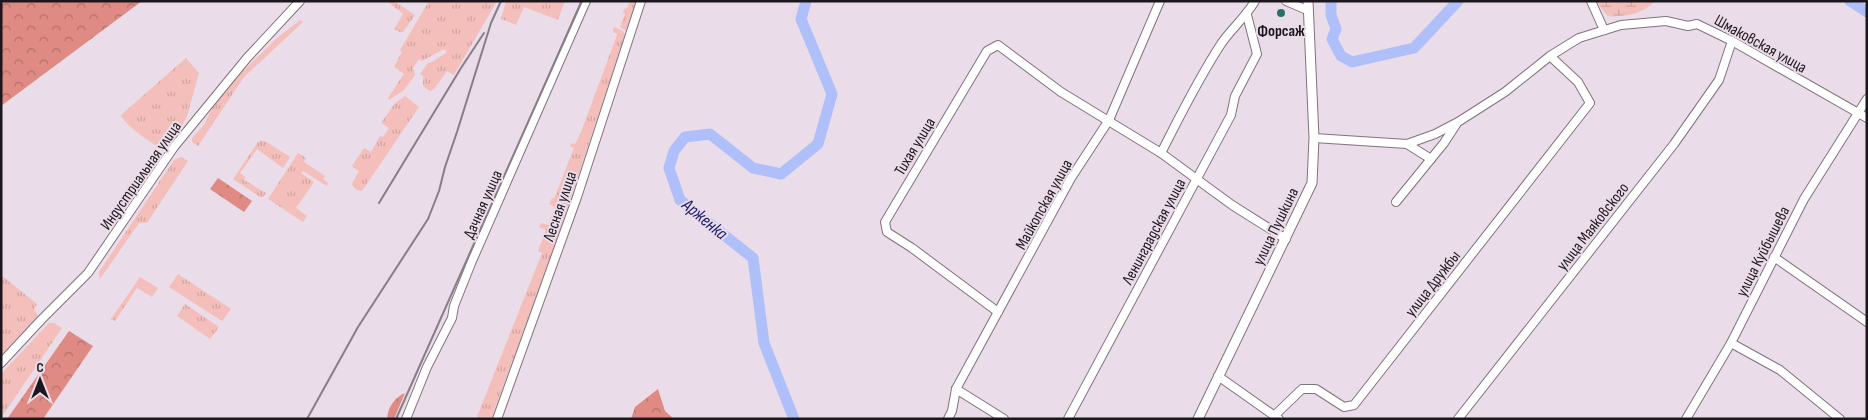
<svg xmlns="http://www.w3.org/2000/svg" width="1868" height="420" viewBox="0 0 1868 420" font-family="'Sofia Sans Condensed',sans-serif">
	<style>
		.grass { fill: url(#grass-tufts) }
		.forest { fill: url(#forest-crowns) }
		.wetland { fill: url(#wetland-marsh) }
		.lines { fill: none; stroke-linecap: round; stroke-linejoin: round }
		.river { stroke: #afbff9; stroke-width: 11 }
		.minor-casing { stroke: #7f737e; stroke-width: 10 }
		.major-casing { stroke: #7f737e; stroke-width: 11 }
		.minor { stroke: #fff; stroke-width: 8 }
		.major { stroke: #fff; stroke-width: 9 }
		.rail { stroke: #877e87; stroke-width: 2 }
		.poi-dot { fill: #27706a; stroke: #eadce9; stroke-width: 2 }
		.labels { text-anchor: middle; stroke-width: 4; stroke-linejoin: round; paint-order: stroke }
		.poi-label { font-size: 16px; font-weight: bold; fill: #1c171c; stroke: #eadce9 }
		.street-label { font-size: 16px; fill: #1c171c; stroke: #eadce9 }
		.water-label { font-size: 18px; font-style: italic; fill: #1c2273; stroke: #eadce9 }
	</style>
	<defs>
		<pattern id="grass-tufts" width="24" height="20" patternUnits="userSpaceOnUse" patternTransform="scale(1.25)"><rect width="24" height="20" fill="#f4bfba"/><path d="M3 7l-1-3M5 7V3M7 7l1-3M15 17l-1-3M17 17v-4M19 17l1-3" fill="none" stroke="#d1a39f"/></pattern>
		<pattern id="forest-crowns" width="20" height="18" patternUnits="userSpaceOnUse" patternTransform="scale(1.25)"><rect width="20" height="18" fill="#df8a83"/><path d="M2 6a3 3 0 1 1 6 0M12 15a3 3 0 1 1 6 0" fill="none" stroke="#b4706a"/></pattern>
		<pattern id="wetland-marsh" width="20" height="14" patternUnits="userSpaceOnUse" patternTransform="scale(1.25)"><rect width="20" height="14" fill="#f4bfba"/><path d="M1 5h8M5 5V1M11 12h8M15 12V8" fill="none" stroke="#d1a39f"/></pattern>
	</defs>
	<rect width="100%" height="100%" fill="#eadce9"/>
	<g class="grass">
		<polygon points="387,1 394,1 415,15 403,32 400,32 394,29 403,14"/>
		<polygon points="429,1 497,1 454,75 447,71 434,89 430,91 423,86 423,76 420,74 428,63 432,62 447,52 444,49 422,61 419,59 413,68 415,75 404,90 389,100 388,98 404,74 394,67 402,52 400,50"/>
		<polygon points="506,1 565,1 558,20 524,7 516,25 501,19"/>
		<polygon points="630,1 636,1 628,27 625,30 620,27 625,14 623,13 624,9 627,8"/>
		<polygon points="300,20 303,22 244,77 198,146 192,142 192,138 203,126 214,105 233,81 277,38"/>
		<polygon points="614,27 623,31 625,35 550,260 491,419 476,419 542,253 538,251 546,230 539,227 541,223 548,225 555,207 549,204 552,198 554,199 574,148 570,146 571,143 575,144 581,132 616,38 617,34 613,32"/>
		<path d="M186,58L199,73L187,116L181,128L166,148C164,147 161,147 158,146C150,143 123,123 121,115Z"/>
		<path d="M405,96L419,107L362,191C358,191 353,188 352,184L359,171L352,166L364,148L371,152L380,136L383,137L389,128L381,123L395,103Z"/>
		<polygon points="261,141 265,141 290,157 283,168 257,149 240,173 245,177 244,180 266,193 263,197 260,197 233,179 258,142"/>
		<polygon points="298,153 306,158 304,162 325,176 323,179 328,183 327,186 303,171 301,173 314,182 296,208 307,216 303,222 268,199"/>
		<polygon points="181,157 188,161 147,223 139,223 100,279 99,272 174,160"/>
		<polygon points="178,274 231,309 222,321 169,287"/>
		<polygon points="1,275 37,304 34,309 38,316 36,320 1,357"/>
		<polygon points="140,277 158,288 152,297 137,288 115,321 111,319"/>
		<polygon points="185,304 219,327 210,339 177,316"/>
		<polygon points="49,323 54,323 62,328 1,418 1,374"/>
	</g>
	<g class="forest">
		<polygon points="1,1 142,1 1,106"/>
		<polygon points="218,178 252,201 244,212 210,189"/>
		<polygon points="69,331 93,346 43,419 7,419"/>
		<polygon points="658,389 665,411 674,419 631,419 635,407"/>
		<path d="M405,393L394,419H387C388,407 394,398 405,393Z"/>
	</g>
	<path class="wetland" d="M1597,1H1655C1643,14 1625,17 1608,16L1600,7Z"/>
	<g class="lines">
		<g class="river">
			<polyline points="1331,1 1331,15 1336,29 1332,39 1341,56 1352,62 1414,48 1458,1"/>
			<polyline points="1850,1 1867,12"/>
			<polyline points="794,419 764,343 753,258 680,200 669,168 674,151 685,137 710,134 753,168 781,174 818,144 832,94 801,19 806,1"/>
		</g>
		<g class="minor-casing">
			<g id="minor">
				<polyline points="1286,1 1307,10"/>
				<polyline points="1591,1 1604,30"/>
				<polyline points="1314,138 1407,144 1435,134 1458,122 1505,92 1550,56 1579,38 1621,25 1666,21 1688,26 1697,24 1732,41 1867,118"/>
				<polyline points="1407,144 1431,159"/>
				<path d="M1161,153C1180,116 1198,79 1221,44C1231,29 1245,18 1255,1"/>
				<polyline points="1396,202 1444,143 1457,123"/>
				<polyline points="1774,257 1867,322"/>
				<polyline points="998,312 912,248 887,232 885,222 987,51 998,45 1061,92 1161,153 1232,205 1286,239"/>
				<polyline points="1731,343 1780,370 1840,419"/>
				<polyline points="1,363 41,320 88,273 174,147 247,58 300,1"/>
				<polyline points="1218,376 1279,419"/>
				<polyline points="956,389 1004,419"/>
				<polyline points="1275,415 1302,389 1316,389 1344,407 1354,405 1590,103 1578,82 1550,56"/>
				<polyline points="406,419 427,367 452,318 454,306 472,261 586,1"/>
				<polyline points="497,419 577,197 641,1"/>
				<polyline points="948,419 952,411 956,389 1071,178 1109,120 1160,1"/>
				<polyline points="1068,419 1231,115 1235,96 1257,54 1247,15"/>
				<polyline points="1458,419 1674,144 1719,80 1732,41"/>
				<polyline points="1686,419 1731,343 1804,199 1867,99"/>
			</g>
		</g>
		<g class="major-casing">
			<polyline id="major" points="1198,419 1312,183 1314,138 1308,1"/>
		</g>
		<use href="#minor" class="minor"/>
		<use href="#major" class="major"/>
		<g class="rail">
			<polyline points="379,203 461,68 484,33"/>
			<polyline points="307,419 358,327 428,219 439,191 445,167 457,132 491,23 501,1"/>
			<polyline points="396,419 582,1"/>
		</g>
	</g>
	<circle class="poi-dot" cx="1281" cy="13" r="5"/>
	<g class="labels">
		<g class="poi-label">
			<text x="1281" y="36">Форсаж</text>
		</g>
		<g class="street-label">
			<text transform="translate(1761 43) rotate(29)" y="6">Шмаковская улица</text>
			<text transform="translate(914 146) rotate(-59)" y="6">Тихая улица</text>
			<text transform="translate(140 175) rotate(-55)" y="6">Индустриальная улица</text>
			<text transform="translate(482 204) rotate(-66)" y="6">Дачная улица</text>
			<text transform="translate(1043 204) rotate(-61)" y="6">Майкопская улица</text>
			<text transform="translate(559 206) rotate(-71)" y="6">Лесная улица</text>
			<text transform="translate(1275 226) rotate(-64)" y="6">улица Пушкина</text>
			<text transform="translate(1592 226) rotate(-52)" y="6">улица Маяковского</text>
			<text transform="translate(1153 231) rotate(-62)" y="6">Ленинградская улица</text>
			<text transform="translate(1762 251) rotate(-63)" y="6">улица Куйбышева</text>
			<text transform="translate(1432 283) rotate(-52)" y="6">улица Дружбы</text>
		</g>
		<g class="water-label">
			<text transform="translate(705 219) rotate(40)" y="6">Арженка</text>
		</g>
	</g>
	<rect width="1868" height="420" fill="none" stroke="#1c171c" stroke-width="5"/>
	<g transform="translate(40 380)" stroke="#eadce9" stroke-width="4" paint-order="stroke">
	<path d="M0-4L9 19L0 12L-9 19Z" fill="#1c171c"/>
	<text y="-8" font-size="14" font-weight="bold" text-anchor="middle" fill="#1c171c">С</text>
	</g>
</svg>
